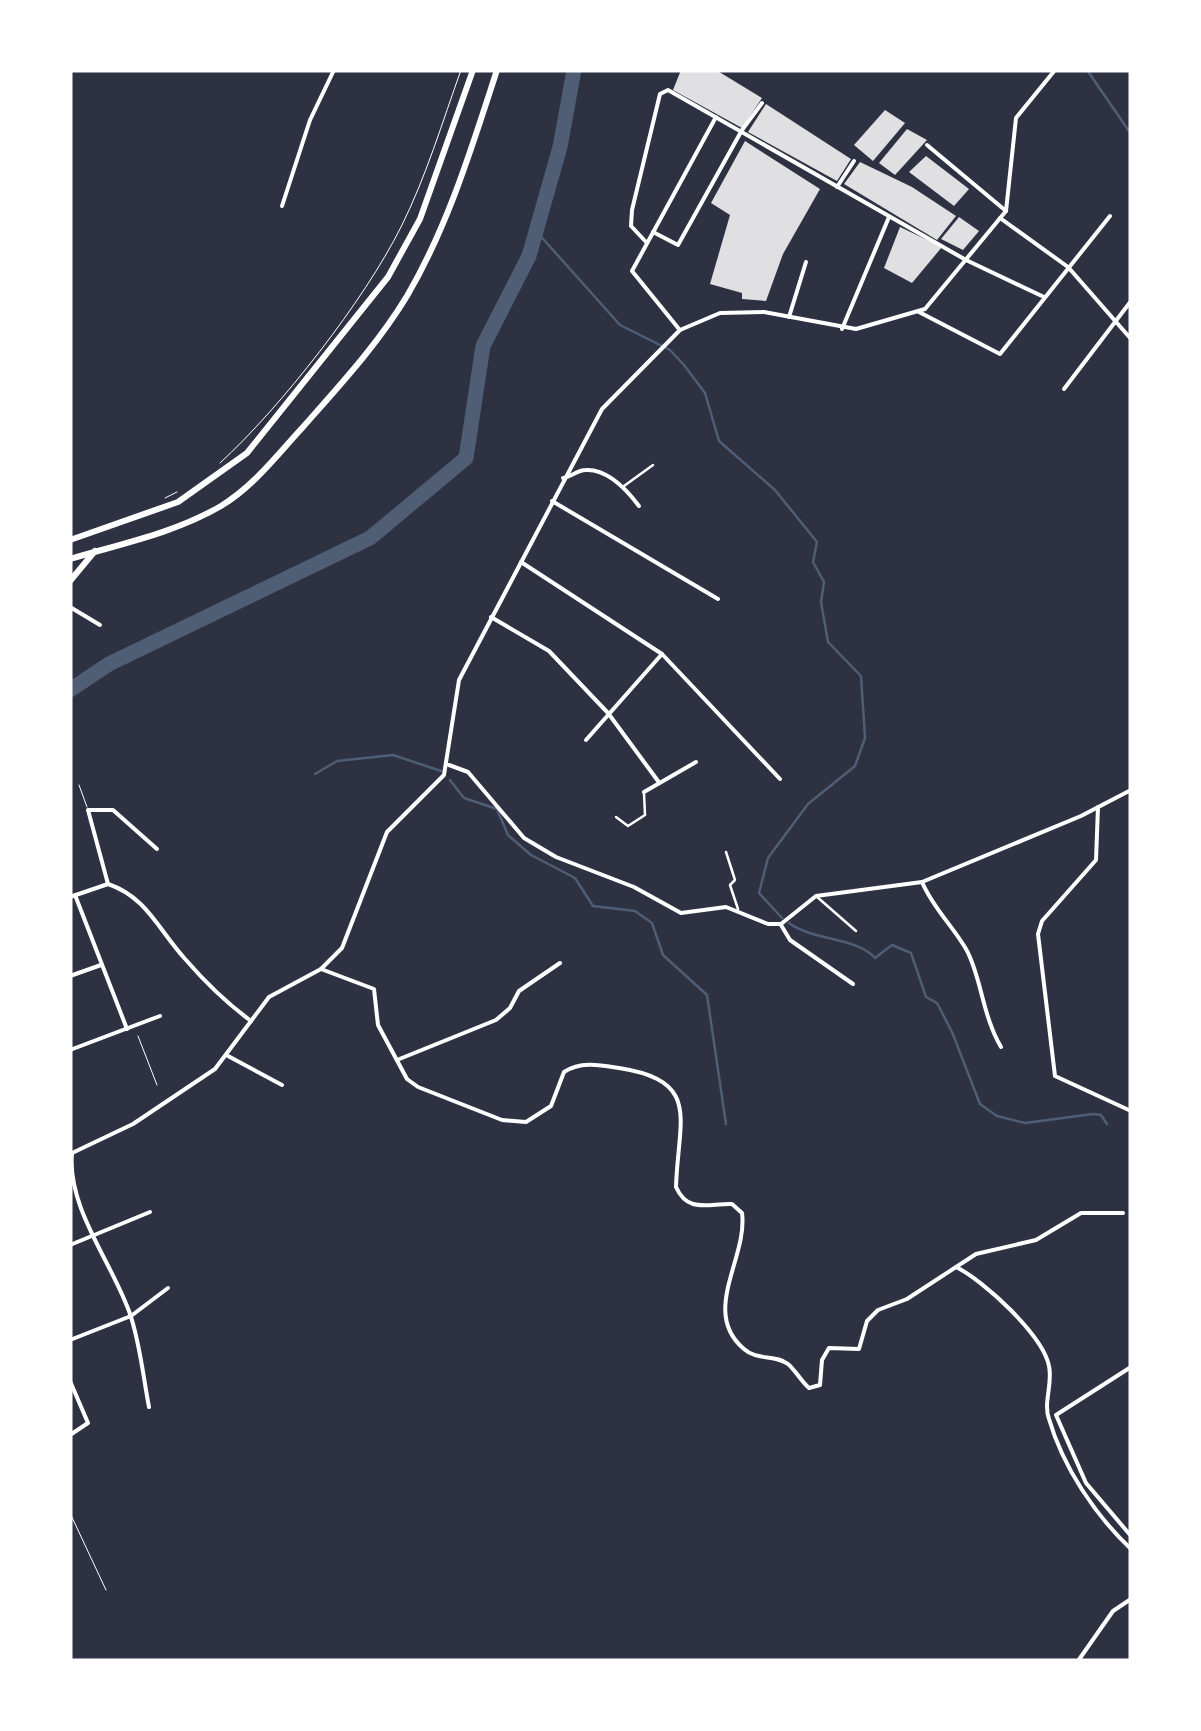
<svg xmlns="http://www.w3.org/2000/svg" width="1201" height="1731" viewBox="0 0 1201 1731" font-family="'Exo 2',sans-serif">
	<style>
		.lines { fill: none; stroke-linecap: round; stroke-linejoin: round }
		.stream { stroke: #4f5d75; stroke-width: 2.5 }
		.river { stroke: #4f5d75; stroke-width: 15 }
		.building { fill: #e0e0e3 }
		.path { stroke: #fff; stroke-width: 1 }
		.service { stroke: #fff; stroke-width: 1 }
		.pedestrian { stroke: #fff; stroke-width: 2.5 }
		.minor { stroke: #fff; stroke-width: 4 }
		.tertiary { stroke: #fff; stroke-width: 4 }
		.trunk { stroke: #fff; stroke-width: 6 }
	</style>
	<rect width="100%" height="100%" fill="#2d3142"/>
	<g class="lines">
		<g class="stream">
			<polyline points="1087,70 1131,134"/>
			<polyline points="536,231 620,325 670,350 684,365 705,393 719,441 775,490 817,542 813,562 824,582 821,602 828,642 861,676 865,738 855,766 808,804 768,858 759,893 782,918"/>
			<polyline points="315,774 337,761 393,755 441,771"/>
			<polyline points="450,780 464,798 497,809 508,835 531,855 575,878 593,906 635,911 652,923 663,955 707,995 726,1124"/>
			<path d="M789,923C813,941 857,937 875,958L892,945L911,953L926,997L937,1003L952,1032L980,1104L997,1116L1025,1123L1093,1114L1101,1115L1107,1124"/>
		</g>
		<polyline class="river" points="70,690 109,664 370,538 466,458 483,346 529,256 560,147 574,70"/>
	</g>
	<g class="building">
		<polygon points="681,70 716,70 762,98 742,128 673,90"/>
		<polygon points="766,104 851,159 837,181 748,132"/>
		<polygon points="885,110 905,123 873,161 854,145"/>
		<polygon points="907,129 927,140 895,175 879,163"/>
		<polygon points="745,141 820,189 783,254 766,301 742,299 742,293 710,284 730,215 711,203"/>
		<polygon points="926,156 969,189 954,206 909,172"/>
		<polygon points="860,162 912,187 956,216 937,240 844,184"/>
		<polygon points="959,217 979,231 963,250 941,239"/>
		<polygon points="900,227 942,247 912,283 884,268"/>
	</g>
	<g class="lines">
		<g class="path">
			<path d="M220,463C281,407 364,301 401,227C426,177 442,123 461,70"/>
			<polyline points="165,498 177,492"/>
			<polyline points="138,1036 157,1085"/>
		</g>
		<g class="service">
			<polyline points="79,785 87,807"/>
			<polyline points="70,1513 106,1590"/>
		</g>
		<g class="pedestrian">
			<polyline points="624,486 653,465"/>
			<polyline points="616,817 628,826 645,815 644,793"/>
			<polyline points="726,852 735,880 730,885 738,909"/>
			<polyline points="816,896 856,931"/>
		</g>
		<g class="minor">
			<polyline points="927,145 1006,211"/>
			<polyline points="837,187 854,161"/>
			<polyline points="282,206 310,120 334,70"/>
			<polyline points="1000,218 1068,267 1131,339"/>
			<polyline points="653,232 678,245 742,130 762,103"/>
			<polyline points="647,243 631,226 632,210 660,94 668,90 966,260 1044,297"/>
			<polyline points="919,312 1000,354 1110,216"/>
			<polyline points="789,317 806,262"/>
			<polyline points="679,329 632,271 716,117"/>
			<polyline points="842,329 889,217"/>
			<polyline points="1064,389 1131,301"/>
			<path d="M563,478C571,477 577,470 586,470C608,469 627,490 639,506"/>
			<polyline points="552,501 718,599"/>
			<polyline points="521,562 662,654 780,779"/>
			<polyline points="70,607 100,625"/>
			<polyline points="491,617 549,651 608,713 658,781"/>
			<polyline points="586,740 662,654"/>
			<polyline points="449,765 468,772 524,838 556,857 634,887 681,913 726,907 768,924 781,924 816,896 922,882 1081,816 1131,790"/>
			<polyline points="644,792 696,762"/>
			<polyline points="1098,807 1096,860 1042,921 1038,934 1055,1076 1131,1111"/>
			<path d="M922,882C933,908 952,925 966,949C981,975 982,1015 1001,1047"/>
			<path d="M108,884C147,897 159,931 186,960C205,982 228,1004 251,1021"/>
			<polyline points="108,884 88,810 113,810 157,849"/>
			<polyline points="75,895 127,1029"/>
			<polyline points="70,897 108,884"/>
			<polyline points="781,925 790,940 853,984"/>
			<path d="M321,969L374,989L378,1025L407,1079L418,1087L502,1120L526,1122L551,1106L564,1072C581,1061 600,1065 619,1068C702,1081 678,1119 676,1187C688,1214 709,1203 732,1204L742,1213C748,1258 700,1312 744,1349C757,1361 775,1354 788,1364C796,1371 801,1381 809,1388L820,1385L822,1360L829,1348L859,1349L867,1321L878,1310L907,1299L976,1254L1036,1240L1081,1213H1123"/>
			<polyline points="70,976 101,965"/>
			<polyline points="70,1050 160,1016"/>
			<polyline points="228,1056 282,1085"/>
			<polyline points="397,1060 496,1020 510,1008 519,991 560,963"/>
			<path d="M72,1154C67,1208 113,1264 130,1314C140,1343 143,1376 149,1407"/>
			<polyline points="70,1245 150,1212"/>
			<path d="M956,1267C983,1280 1043,1335 1049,1366C1053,1384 1043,1402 1049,1419C1063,1467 1095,1515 1131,1549"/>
			<polyline points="70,1340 131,1316 168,1288"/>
			<polyline points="1131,1367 1056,1415 1086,1483 1131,1536"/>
			<polyline points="70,1381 88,1423 70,1435"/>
			<polyline points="1078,1661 1113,1611 1131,1599"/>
		</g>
		<polyline class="tertiary" points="70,1154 133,1124 215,1069 269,997 321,969 342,948 387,832 444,775 459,680 602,409 680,330 720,313 764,312 856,329 925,309 1006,211 1016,118 1055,70"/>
		<g class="trunk">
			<polyline points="70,540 178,502 247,453 388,277 420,219 473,70"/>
			<path d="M70,559C120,544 175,533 221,506C254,486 277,455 303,427C340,385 378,344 407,296C448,226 472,147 497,70"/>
			<polyline points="70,581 95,551"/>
		</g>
	</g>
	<rect width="1201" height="1731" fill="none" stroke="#ffffff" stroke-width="145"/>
</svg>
